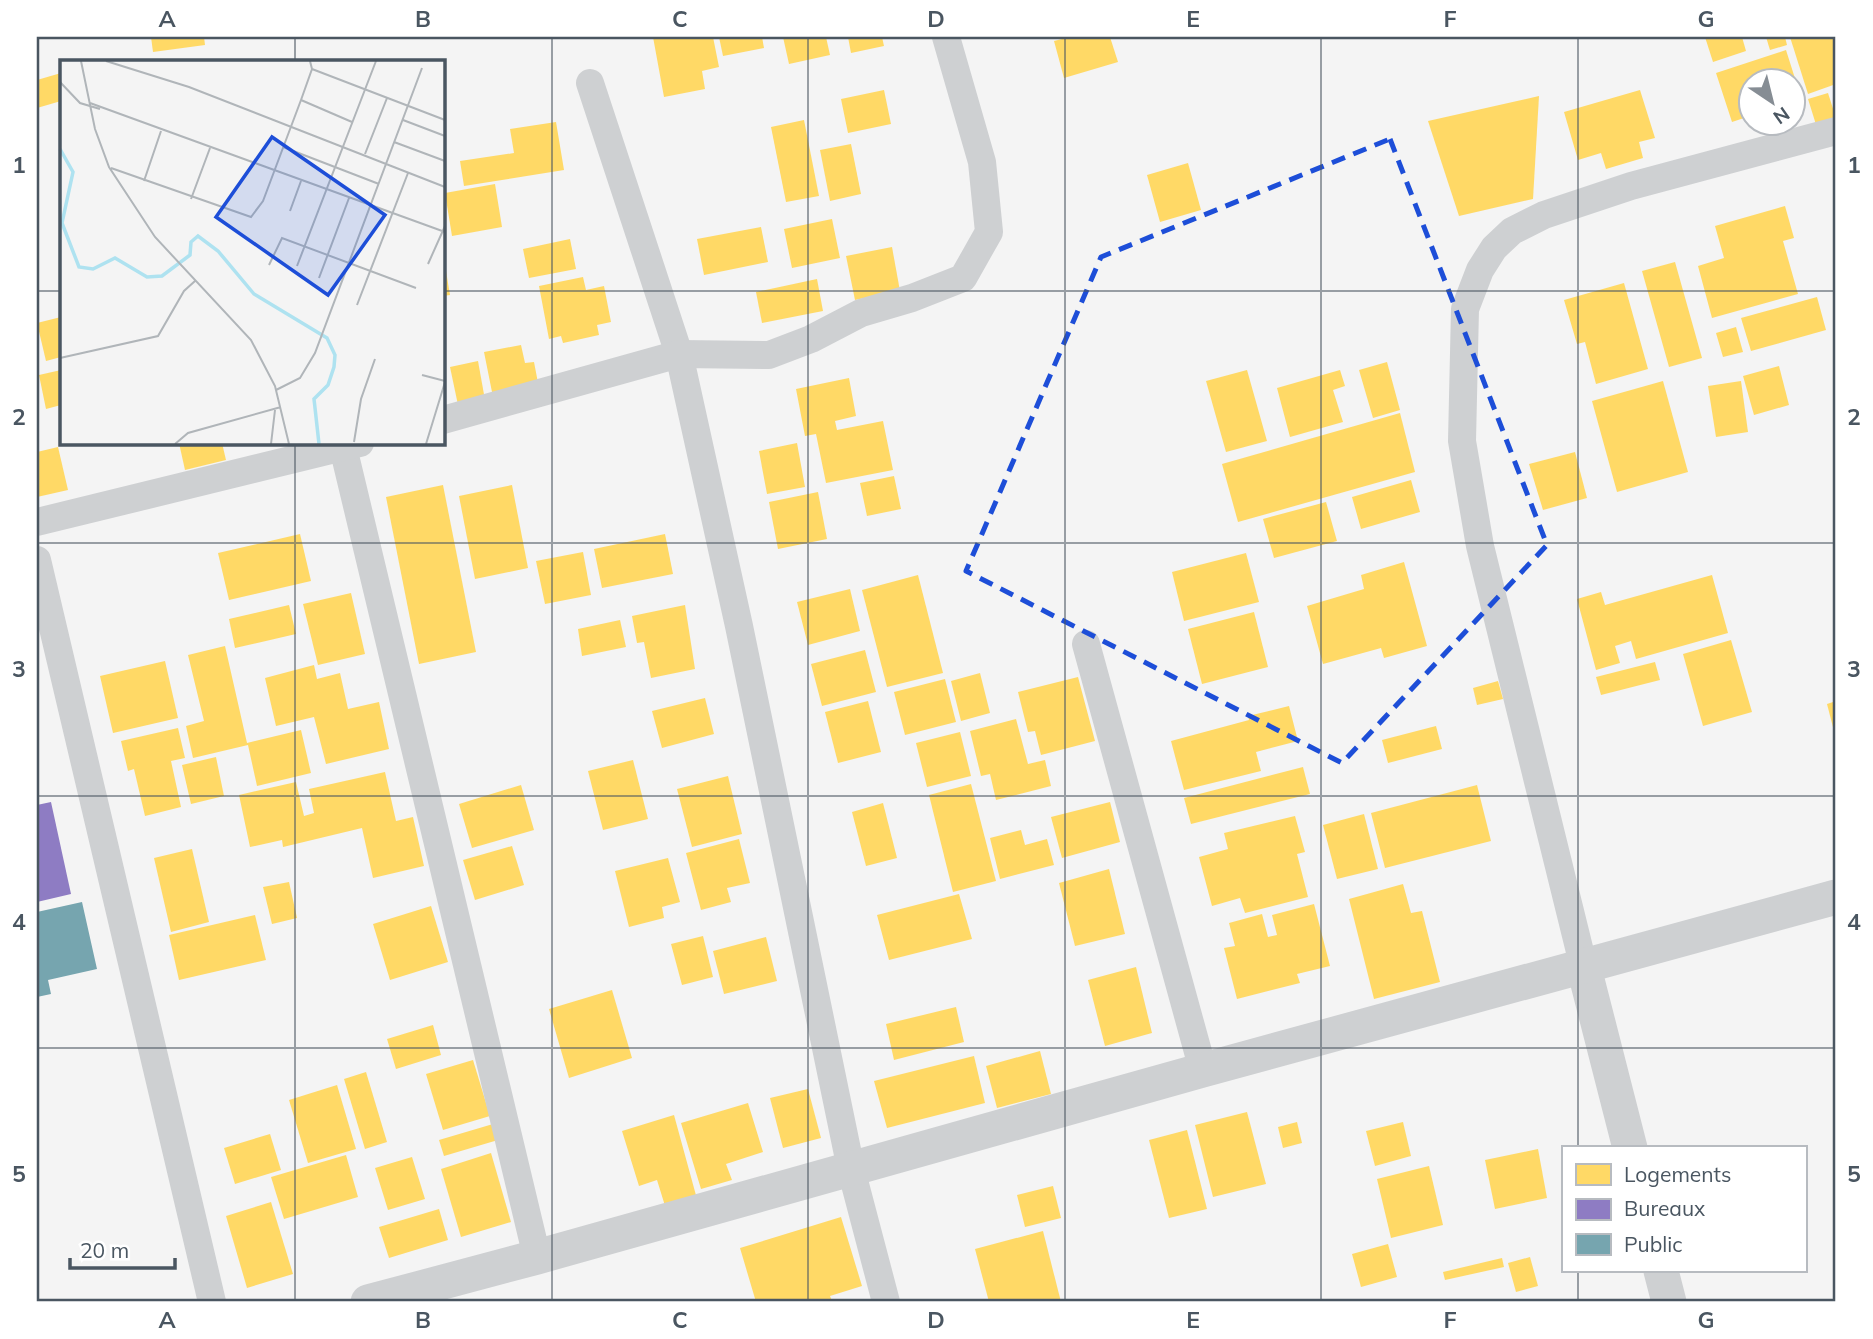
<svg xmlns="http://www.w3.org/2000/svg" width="1873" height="1339" viewBox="0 0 1873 1339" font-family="Mulish,sans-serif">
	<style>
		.homes { fill: #ffd966 }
		.offices { fill: #8e7cc3 }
		.public { fill: #76a5af }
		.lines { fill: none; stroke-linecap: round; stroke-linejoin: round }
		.minor { stroke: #ced0d2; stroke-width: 28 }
		.tertiary { stroke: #ced0d2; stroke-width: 35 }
		.marked { fill: none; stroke: #1d4ed8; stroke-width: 5; stroke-dasharray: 14 9; stroke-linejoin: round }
		.grid { fill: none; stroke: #4a5661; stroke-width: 2; stroke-opacity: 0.55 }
		.inset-river { fill: none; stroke: #aee2f0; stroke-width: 3.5 }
		.inset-road { fill: none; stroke: #b0b5b9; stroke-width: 2 }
		.view { fill: #1d4ed8; fill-opacity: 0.15; stroke: #1d4ed8; stroke-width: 3.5 }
		.inset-edge { fill: none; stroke: #4a5661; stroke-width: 3.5 }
		.neatline { fill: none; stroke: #4a5661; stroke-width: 2.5 }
		.grid-label { font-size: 23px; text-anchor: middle; font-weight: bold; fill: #4a5661 }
	</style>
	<rect width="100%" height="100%" fill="#f4f4f4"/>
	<g class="homes">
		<polygon points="151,37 204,37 205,45 153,52"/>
		<polygon points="653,37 713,37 719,67 702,71 705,89 664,97"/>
		<polygon points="719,37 762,37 764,48 723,56"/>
		<polygon points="783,37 826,37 830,55 789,64"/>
		<polygon points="848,37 882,37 884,46 851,53"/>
		<polygon points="1070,37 1110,37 1118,62 1064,78 1054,41"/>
		<polygon points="1705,37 1742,37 1746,51 1713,62"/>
		<polygon points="1766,37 1785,37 1787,45 1770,50"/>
		<polygon points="1790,37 1836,37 1836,84 1808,94"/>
		<polygon points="1786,50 1805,110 1792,114 1792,80 1750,80 1750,116 1732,122 1716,73"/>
		<polygon points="61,73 61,101 37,108 37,80"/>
		<polygon points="884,90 891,124 848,133 841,99"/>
		<polygon points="1640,90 1655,138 1639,142 1643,158 1606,169 1601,153 1578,160 1564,112"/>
		<polygon points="1828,93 1836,118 1818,131 1808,99"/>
		<polygon points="1539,96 1533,199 1459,216 1428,121"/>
		<polygon points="804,120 819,196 786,202 771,127"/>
		<polygon points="556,122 564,170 464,186 460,161 514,153 510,129"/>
		<polygon points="851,144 861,194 830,201 820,150"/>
		<polygon points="1188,163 1201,210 1160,222 1147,175"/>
		<polygon points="495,184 502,227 452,236 445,193"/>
		<polygon points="1785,206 1794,238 1783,241 1798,294 1712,318 1698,266 1724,258 1715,226"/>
		<polygon points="832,219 840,258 792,268 784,229"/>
		<polygon points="761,227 768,262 704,275 697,239"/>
		<polygon points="570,239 576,269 529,278 523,249"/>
		<polygon points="892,247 900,291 855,300 846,256"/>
		<polygon points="444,259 450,295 443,296 443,260"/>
		<polygon points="1675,262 1702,358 1669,367 1642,271"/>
		<polygon points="583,277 586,290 604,286 611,322 597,325 599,335 563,343 561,336 549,339 539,286"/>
		<polygon points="817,279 823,311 762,323 756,292"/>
		<polygon points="1624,283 1648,369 1596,384 1585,342 1577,344 1564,300"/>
		<polygon points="1817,297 1826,330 1751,351 1741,318"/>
		<polygon points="61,317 61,357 46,361 37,323"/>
		<polygon points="1736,327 1743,352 1723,357 1716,333"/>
		<polygon points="521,345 525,363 534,362 539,388 493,397 484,352"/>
		<polygon points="478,361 485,400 458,405 450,367"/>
		<polygon points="1387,362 1400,410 1373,418 1359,370"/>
		<polygon points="1779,366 1789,405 1754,415 1743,376"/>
		<polygon points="61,370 61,405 46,409 39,375"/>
		<polygon points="1247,370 1267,441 1226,452 1206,381"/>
		<polygon points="1340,370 1345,386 1333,390 1343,422 1290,437 1277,388"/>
		<polygon points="849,378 856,416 835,421 837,430 883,421 893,470 826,483 816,434 805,436 796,389"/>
		<polygon points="1663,381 1688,472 1617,492 1592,401"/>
		<polygon points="1741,381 1748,432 1716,437 1708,386"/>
		<polygon points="1400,413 1415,472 1238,522 1222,464"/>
		<polygon points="179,443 222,443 226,460 185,470"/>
		<polygon points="797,443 805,487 767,494 759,451"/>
		<polygon points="58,447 68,490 37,497 37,452"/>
		<polygon points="1575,452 1587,498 1543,510 1529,464"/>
		<polygon points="894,476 901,509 867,516 860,483"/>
		<polygon points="1411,480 1420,512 1361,529 1352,497"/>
		<polygon points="443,485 476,652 419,664 386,497"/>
		<polygon points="512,485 528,568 475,579 459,496"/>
		<polygon points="818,492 827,539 778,549 769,502"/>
		<polygon points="1326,502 1337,541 1274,558 1263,519"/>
		<polygon points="300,534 311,581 229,600 218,553"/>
		<polygon points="665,534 673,574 602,588 594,549"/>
		<polygon points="583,552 591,595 545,604 536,561"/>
		<polygon points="1246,553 1259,602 1184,621 1172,572"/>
		<polygon points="1404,562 1427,646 1384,658 1381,648 1323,664 1307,606 1364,589 1361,575"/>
		<polygon points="918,575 943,673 887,687 862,590"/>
		<polygon points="1712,575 1728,633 1636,659 1631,641 1615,646 1620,663 1596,670 1577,599 1601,592 1605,605"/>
		<polygon points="850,589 860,631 808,645 797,602"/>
		<polygon points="351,593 365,654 318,665 303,604"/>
		<polygon points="289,605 296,634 235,648 229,619"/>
		<polygon points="685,605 695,669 651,678 644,642 637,643 632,616"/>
		<polygon points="1254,612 1268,667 1202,684 1188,629"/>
		<polygon points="620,620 626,647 582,656 578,629"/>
		<polygon points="1731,640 1752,712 1703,726 1683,654"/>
		<polygon points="225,646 247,743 301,730 311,773 257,786 248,745 193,758 186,726 204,721 188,655"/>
		<polygon points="865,650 876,692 822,706 811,664"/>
		<polygon points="165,661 178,718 113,733 100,676"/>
		<polygon points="1655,662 1660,680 1601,695 1596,677"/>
		<polygon points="314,665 317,679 340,673 348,709 379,702 389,749 326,764 314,717 276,726 265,678"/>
		<polygon points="980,673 990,713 961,721 951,681"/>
		<polygon points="1078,677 1095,741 1041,755 1035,731 1028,732 1018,692"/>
		<polygon points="945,679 956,722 905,735 894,692"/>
		<polygon points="1498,681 1503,699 1477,705 1473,688"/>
		<polygon points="705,698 714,734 662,748 652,711"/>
		<polygon points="868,701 881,752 838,763 825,712"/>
		<polygon points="1836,701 1836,735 1835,735 1827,704"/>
		<polygon points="1289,706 1298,741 1256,752 1261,771 1184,790 1171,741 1249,720 1248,716"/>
		<polygon points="1016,719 1028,764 1045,760 1051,786 996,800 990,774 981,776 970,731"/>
		<polygon points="1436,726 1442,749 1388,763 1382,740"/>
		<polygon points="178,728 185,758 171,761 181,807 145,816 134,769 128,771 121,741"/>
		<polygon points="960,732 971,776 927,787 916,743"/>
		<polygon points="216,757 224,796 191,804 182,765"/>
		<polygon points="633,760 648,819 603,830 588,771"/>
		<polygon points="1303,767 1310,794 1191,824 1184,798"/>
		<polygon points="385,772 396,821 413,817 424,866 373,878 362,828 283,847 282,840 250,847 239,795 296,782 304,816 314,813 309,789"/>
		<polygon points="728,776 742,834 692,847 677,789"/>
		<polygon points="971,784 996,881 953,892 929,795"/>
		<polygon points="521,785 534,830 472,848 459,804"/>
		<polygon points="1477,785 1491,841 1385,868 1371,813"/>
		<polygon points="1110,802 1120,842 1062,858 1051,817"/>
		<polygon points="883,803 897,858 866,866 852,812"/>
		<polygon points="1364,814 1378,869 1337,879 1323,825"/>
		<polygon points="1295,816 1305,852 1297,854 1308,897 1245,913 1240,898 1212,906 1199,857 1228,849 1224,833"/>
		<polygon points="1021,830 1025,845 1047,839 1054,865 1000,879 990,838"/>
		<polygon points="739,839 750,883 727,888 731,902 701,910 686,853"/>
		<polygon points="512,846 524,885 475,900 463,860"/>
		<polygon points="192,849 209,922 171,932 154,858"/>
		<polygon points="668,858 680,902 662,907 664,918 629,927 615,871"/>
		<polygon points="1109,869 1125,934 1075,946 1059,883"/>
		<polygon points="289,882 297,918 272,924 263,887"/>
		<polygon points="1403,884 1411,913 1422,911 1440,982 1374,999 1349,899"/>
		<polygon points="959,894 972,939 889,960 877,915"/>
		<polygon points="1314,904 1330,966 1297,974 1300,983 1237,999 1224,948 1235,946 1229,923 1262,914 1268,937 1277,935 1272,915"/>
		<polygon points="431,906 448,962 390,980 373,924"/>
		<polygon points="255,915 266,960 179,980 169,935"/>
		<polygon points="703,936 713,977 682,985 671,944"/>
		<polygon points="766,937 777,981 724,994 713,951"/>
		<polygon points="1136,967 1152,1033 1105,1046 1088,980"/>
		<polygon points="612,990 632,1058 569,1078 549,1009"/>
		<polygon points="956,1007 964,1042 894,1060 886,1024"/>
		<polygon points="433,1025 441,1055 396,1069 387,1039"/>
		<polygon points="1040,1051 1051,1094 997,1108 986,1066"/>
		<polygon points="974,1056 985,1103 887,1128 874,1081"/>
		<polygon points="473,1060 490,1116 443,1130 426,1074"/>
		<polygon points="366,1072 387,1142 365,1149 344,1079"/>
		<polygon points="337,1085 356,1149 308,1163 289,1100"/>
		<polygon points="808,1089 821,1138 783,1148 770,1098"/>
		<polygon points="748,1103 763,1152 726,1164 732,1180 701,1189 681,1123"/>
		<polygon points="1247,1112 1266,1184 1213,1197 1195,1125"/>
		<polygon points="674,1115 697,1199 666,1209 657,1180 639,1186 622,1131"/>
		<polygon points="1297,1122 1302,1143 1283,1148 1278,1127"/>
		<polygon points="1403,1122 1411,1156 1375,1166 1366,1131"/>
		<polygon points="493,1124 498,1140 444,1156 439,1140"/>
		<polygon points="1187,1130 1207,1209 1169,1218 1149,1140"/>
		<polygon points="270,1134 281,1170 235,1184 224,1148"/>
		<polygon points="1538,1149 1547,1198 1495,1209 1485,1160"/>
		<polygon points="491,1153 511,1222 461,1237 441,1169"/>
		<polygon points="346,1155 358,1197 284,1219 271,1177"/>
		<polygon points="412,1157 425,1199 388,1210 375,1168"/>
		<polygon points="1429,1166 1443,1225 1391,1238 1377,1179"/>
		<polygon points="1053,1186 1061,1218 1025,1227 1017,1195"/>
		<polygon points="271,1202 293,1274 247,1288 226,1216"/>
		<polygon points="439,1209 448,1240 389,1258 379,1227"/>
		<polygon points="841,1217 862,1286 830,1296 832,1301 829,1302 756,1302 740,1248"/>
		<polygon points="1043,1231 1061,1302 989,1302 975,1249"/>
		<polygon points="1388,1244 1397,1277 1361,1287 1352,1254"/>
		<polygon points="1530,1257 1538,1286 1516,1292 1508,1263"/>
		<polygon points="1502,1258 1504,1267 1445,1280 1443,1272"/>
	</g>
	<polygon class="offices" points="51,802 71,894 37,902 37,805"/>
	<polygon class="public" points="82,902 97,969 48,980 51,994 37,997 37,912"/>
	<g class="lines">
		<g class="minor">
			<polyline points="590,83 679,354 739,626 851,1169 886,1302"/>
			<polyline points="443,420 679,354 769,355 811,339 861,313 912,298 963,278 989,232 982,162 946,37"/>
			<polyline points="342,443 537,1257"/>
			<polyline points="37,522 360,443"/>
			<polyline points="37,560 212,1302"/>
			<polyline points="1086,644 1203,1070"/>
			<polyline points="1584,968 1480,546 1462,441 1465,309 1480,270 1494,248 1512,231 1544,215 1631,186 1836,131"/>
		</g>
		<g class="tertiary">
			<polyline points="1584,968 1630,1148"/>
			<polyline points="1661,1271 1669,1302"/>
			<polyline points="368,1302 537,1257 1203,1070 1836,897"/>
		</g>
	</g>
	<path class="marked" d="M1390,139L1547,545L1342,763L966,571L1101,257Z"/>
	<path class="grid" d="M295,37V61M552,37V1302M808,37V1302M1065,37V1302M1321,37V1302M1578,37V1148M37,291H61M443,291H1836M295,443V1302M37,543H1836M37,796H1836M37,1048H1836M1578,1271V1302"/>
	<g transform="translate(60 60)">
		<rect width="385" height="385" fill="#f4f4f4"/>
		<path class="inset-river" d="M0,89L13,112L2,163L19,207L33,209L55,198L87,217L102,216L130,195L131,182L138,176L158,191L194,234L267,278L275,295L274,307L268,325L254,339L259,384"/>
		<path class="inset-road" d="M21,1L35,69L49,107L95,177L191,280L215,326L229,384M46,1L129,27L385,127M252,9L385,60M0,22L20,43L40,49M241,40L292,62M30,43L385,172M343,60L385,76M334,82L385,101M223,87L319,124M305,94L327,38M51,108L191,157L203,141L241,40L252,9L250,1M84,121L101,71M131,139L150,88M230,151L241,121M368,204L385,166M209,205L222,178L356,228M237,206L316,1M259,218L289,138M297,245L348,113M0,298L98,276L124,231L135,221M362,315L385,321M216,330L240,318L255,293L362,8M294,382L301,339L315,299M115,384L128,373L221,347M211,384L215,350M366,384L385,322"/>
		<path class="view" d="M212,77L325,155L268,235L156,157Z"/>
		<rect width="385" height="385" class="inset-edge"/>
	</g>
	<rect width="1873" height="1339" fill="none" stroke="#ffffff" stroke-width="77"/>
	<rect x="1562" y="1146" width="245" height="126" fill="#ffffff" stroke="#b7bbc0" stroke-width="2"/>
	<rect x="1576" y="1164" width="35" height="21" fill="#ffd966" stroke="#b7bbc0" stroke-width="2"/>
	<text x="1624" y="1182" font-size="21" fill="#4a5661">Logements</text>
	<rect x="1576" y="1199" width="35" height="21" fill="#8e7cc3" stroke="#b7bbc0" stroke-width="2"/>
	<text x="1624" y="1216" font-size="21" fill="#4a5661">Bureaux</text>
	<rect x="1576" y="1234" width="35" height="21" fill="#76a5af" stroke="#b7bbc0" stroke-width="2"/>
	<text x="1624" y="1252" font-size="21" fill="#4a5661">Public</text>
	<g transform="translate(1772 102) rotate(145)"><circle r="33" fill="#ffffff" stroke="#b7bbc0" stroke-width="2"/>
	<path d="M0-5L12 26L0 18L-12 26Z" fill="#868d94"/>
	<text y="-10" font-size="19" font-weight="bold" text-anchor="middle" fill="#4a5661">N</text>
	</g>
	<path d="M70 1258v10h105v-10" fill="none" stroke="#4a5661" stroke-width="3.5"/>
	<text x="80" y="1258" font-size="21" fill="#4a5661" stroke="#ffffff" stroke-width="5" paint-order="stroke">20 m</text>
	<rect x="38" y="38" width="1796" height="1262" class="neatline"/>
	<g class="grid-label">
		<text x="167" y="27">A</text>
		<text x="423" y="27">B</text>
		<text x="680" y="27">C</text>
		<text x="936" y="27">D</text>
		<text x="1193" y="27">E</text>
		<text x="1450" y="27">F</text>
		<text x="1706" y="27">G</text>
		<text x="19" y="173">1</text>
		<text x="1854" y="173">1</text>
		<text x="19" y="425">2</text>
		<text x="1854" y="425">2</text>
		<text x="19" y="677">3</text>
		<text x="1854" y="677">3</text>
		<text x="19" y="930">4</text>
		<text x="1854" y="930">4</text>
		<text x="19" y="1182">5</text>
		<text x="1854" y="1182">5</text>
		<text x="167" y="1328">A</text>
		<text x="423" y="1328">B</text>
		<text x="680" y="1328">C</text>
		<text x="936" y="1328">D</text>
		<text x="1193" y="1328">E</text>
		<text x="1450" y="1328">F</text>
		<text x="1706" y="1328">G</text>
	</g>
</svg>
